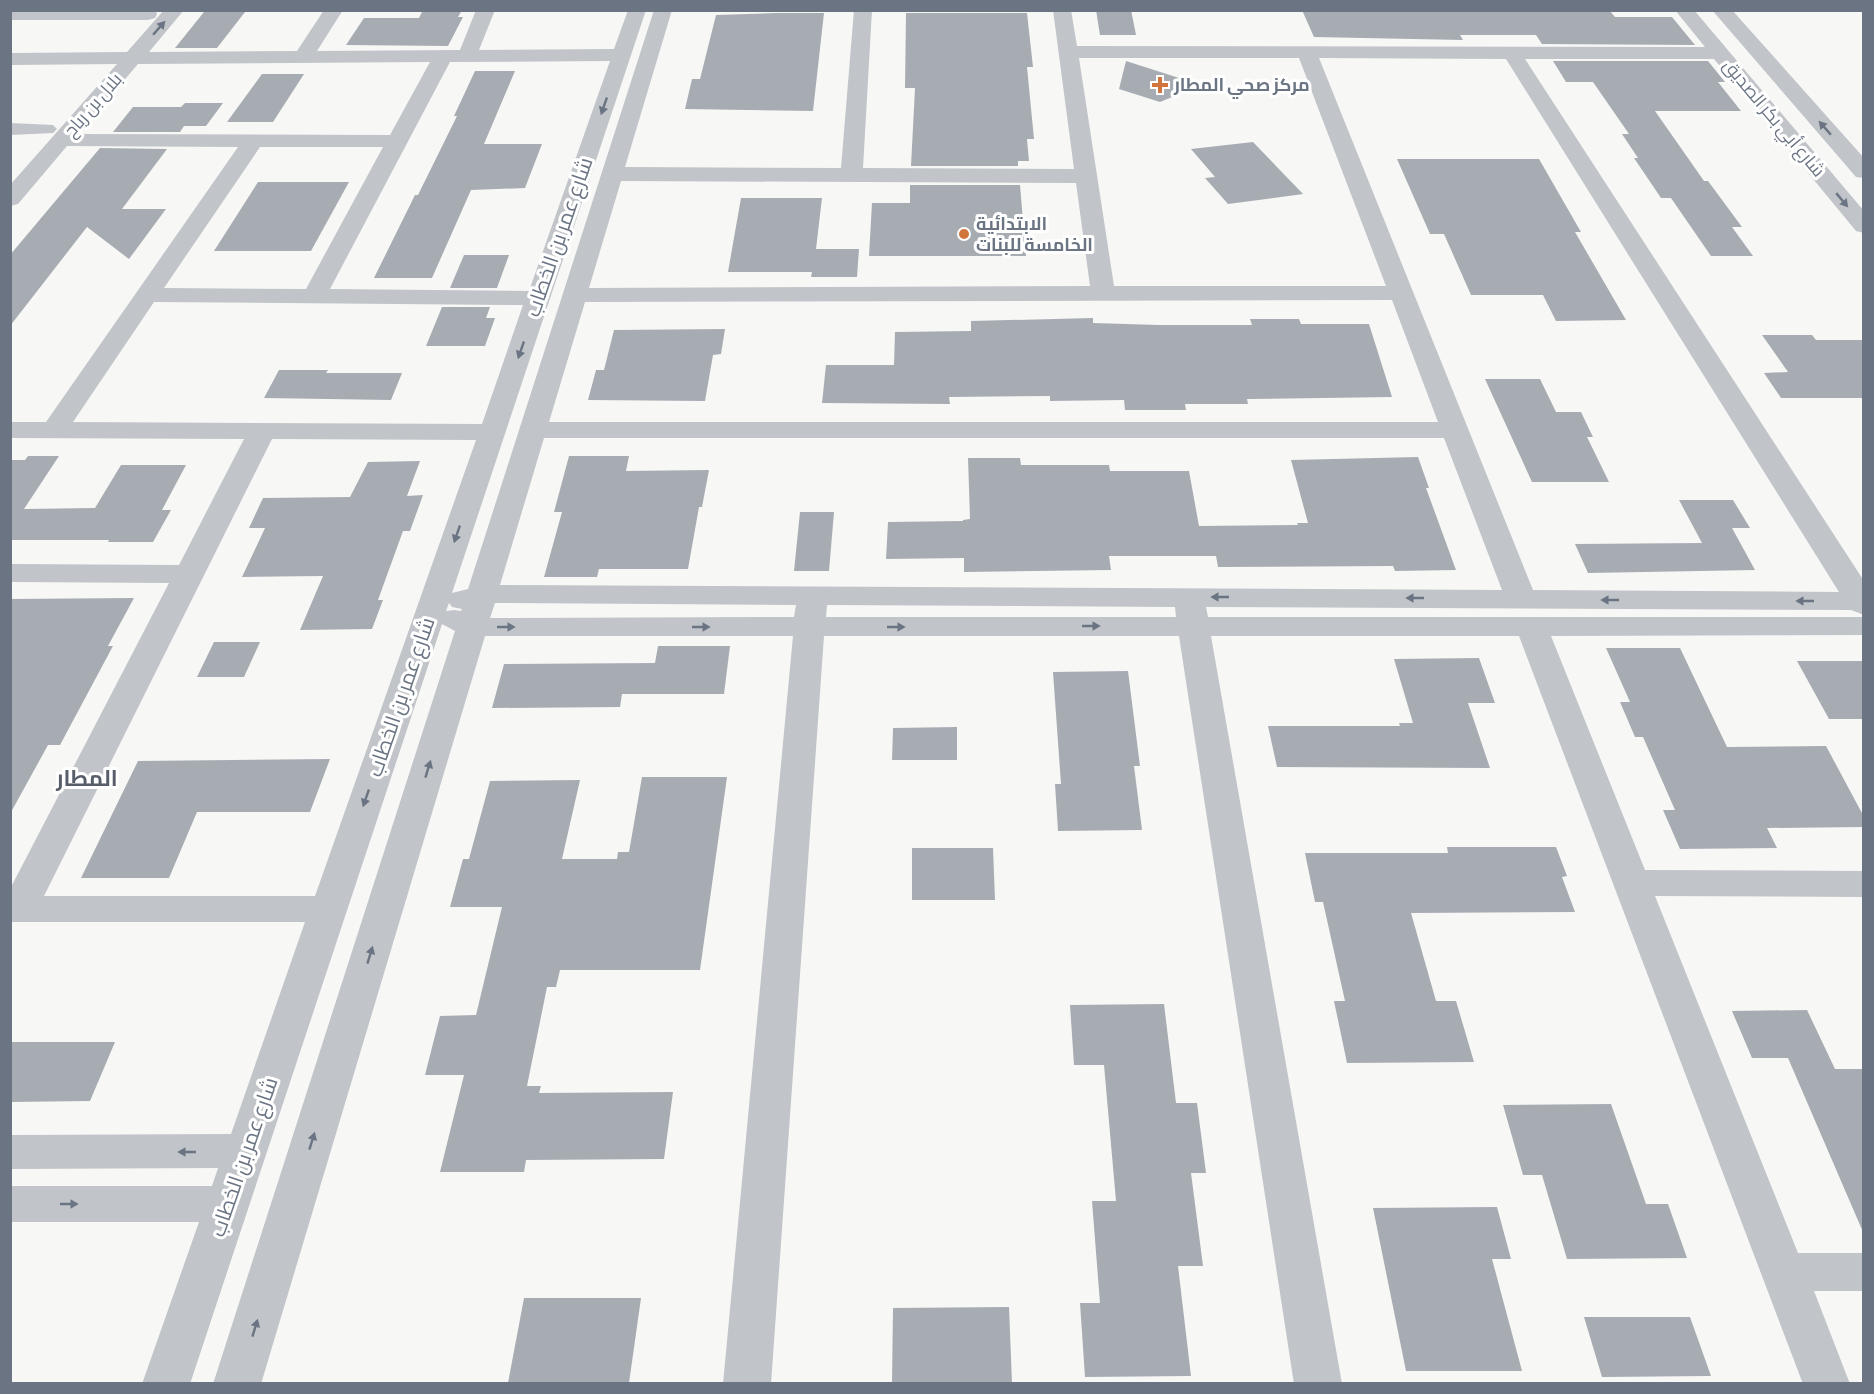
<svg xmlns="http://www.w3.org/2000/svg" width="1874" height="1394" viewBox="0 0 1874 1394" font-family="'Alegreya Sans',Cairo,sans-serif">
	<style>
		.building { fill: #a7acb3 }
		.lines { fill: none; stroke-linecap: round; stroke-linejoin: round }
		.minor { fill: #c1c4c8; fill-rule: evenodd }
		.oneway { fill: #6a7483 }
		.poi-dot { fill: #d1753c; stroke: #fff; stroke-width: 2 }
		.labels { text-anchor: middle; stroke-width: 6; stroke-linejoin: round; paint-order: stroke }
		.far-poi-label { font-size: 18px; font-weight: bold; fill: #6a7483; stroke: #fff; text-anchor: start }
		.far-street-label { font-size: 18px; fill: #6a7483; stroke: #fff }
		.street-label { font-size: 21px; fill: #6a7483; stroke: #fff }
		.neighbourhood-label { font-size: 22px; font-weight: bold; fill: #575e69; stroke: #fff }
	</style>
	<rect width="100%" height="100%" fill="#f7f7f5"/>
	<g class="building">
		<polygon points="423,10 462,10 458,17 463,17 448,46 346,45 364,18 419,18"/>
		<polygon points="1096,10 1131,10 1136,35 1100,35"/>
		<polygon points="1302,10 1609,10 1615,17 1672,17 1695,45 1542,44 1536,35 1460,35 1463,40 1314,37"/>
		<polygon points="204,12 245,12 217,48 175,48"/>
		<polygon points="778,13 824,13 813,111 685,109 692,79 700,79 716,15"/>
		<polygon points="906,13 1027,13 1033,67 1027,67 1034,139 1027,139 1029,161 1018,161 1018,166 911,166 915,88 905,88"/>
		<polygon points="1126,61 1201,85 1160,102 1119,89"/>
		<polygon points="1553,61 1708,61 1725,82 1718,82 1741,111 1655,111 1704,181 1708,181 1742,227 1732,227 1753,256 1711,256 1671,198 1661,198 1634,158 1638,158 1622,134 1629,134 1593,82 1566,82"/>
		<polygon points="475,71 515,71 484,144 542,144 525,188 471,190 432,278 374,278 415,195 418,195 457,116 454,116"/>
		<polygon points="262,74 304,74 273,122 227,122"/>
		<polygon points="185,103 223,103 206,126 184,126 180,132 113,132 133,107 181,107"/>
		<polygon points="1253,142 1303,194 1228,204 1205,178 1215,177 1191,149"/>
		<polygon points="100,148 167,149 122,209 166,209 129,259 87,227 10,326 10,255"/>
		<polygon points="1397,159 1539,159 1581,232 1575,232 1626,320 1556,321 1543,295 1471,295 1444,234 1430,234"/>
		<polygon points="258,182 349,182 311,251 214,251"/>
		<polygon points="910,185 1020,185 1026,256 869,256 872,203 910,203"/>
		<polygon points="741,198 822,198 816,249 859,249 857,277 811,277 812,272 728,272"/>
		<polygon points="464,255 509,255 497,288 450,288"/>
		<polygon points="442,307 490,307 486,318 495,318 485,346 426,346"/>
		<polygon points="1093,318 1093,323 1159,325 1252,325 1250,319 1299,319 1301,324 1369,324 1392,397 1247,399 1248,404 1185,404 1186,410 1125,410 1124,400 1050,401 1050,396 949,397 950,404 822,403 826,365 894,365 895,332 971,331 971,321"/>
		<polygon points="725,329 721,354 713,355 705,401 588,400 596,370 604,370 614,330"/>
		<polygon points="1762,335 1812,335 1816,340 1863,340 1863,398 1781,398 1764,373 1788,372"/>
		<polygon points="279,370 328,370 326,373 402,373 391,400 264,398"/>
		<polygon points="1485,379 1540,379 1556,412 1581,412 1593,437 1587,437 1609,482 1532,482"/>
		<polygon points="28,456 59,456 24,509 95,508 121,465 186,465 162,510 171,510 153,542 108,542 109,540 10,540 10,460 25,460"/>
		<polygon points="569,456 629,456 626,471 709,470 702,507 699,507 688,569 599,569 597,577 544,577 562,512 554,512"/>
		<polygon points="1418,457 1429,488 1426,488 1456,570 1395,571 1393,566 1218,567 1216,556 1109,556 1111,570 964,572 964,558 886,559 888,522 963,521 963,520 970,519 968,458 1020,458 1021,465 1109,465 1110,471 1189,471 1199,526 1298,525 1297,523 1308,523 1291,460"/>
		<polygon points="420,461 407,496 423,495 410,531 403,531 378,600 383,600 372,629 300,630 323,576 242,577 265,528 249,528 263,498 350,497 368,462"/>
		<polygon points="1679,500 1733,500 1750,528 1732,528 1755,570 1588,573 1575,544 1702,543"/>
		<polygon points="800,512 834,512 829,571 794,571"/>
		<polygon points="134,598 108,646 113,646 60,745 48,745 10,814 10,599"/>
		<polygon points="214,642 260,642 244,677 197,677"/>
		<polygon points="658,646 730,646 724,694 622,694 620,707 492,708 504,664 655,663"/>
		<polygon points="1606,648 1680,648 1727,747 1826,746 1863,815 1863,827 1767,828 1777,848 1680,849 1663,810 1675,810 1643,737 1635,737 1620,702 1630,702"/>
		<polygon points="1479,658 1495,703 1468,703 1490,768 1277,767 1268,726 1400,726 1399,723 1413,723 1394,659"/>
		<polygon points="1797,661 1863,661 1863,719 1829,719"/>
		<polygon points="1128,671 1140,766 1134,766 1142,830 1058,831 1055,784 1061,784 1053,672"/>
		<polygon points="957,727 957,760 892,760 893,728"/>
		<polygon points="330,759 310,812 197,812 169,878 81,878 138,761"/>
		<polygon points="642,777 727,777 700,970 560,970 556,987 547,987 527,1086 541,1086 539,1093 673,1092 664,1159 526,1160 524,1172 440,1172 464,1075 425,1075 440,1016 476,1015 502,907 450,907 463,859 469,859 490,781 580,780 562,859 617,859 618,852 629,852"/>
		<polygon points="1447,847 1556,847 1567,876 1562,877 1575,912 1411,913 1436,1001 1456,1001 1474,1062 1347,1063 1334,1001 1345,1001 1323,902 1315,902 1305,853 1448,853"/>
		<polygon points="912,848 993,848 995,900 912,900"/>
		<polygon points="1164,1004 1176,1103 1197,1103 1206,1173 1191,1173 1203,1266 1178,1266 1191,1376 1085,1377 1080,1303 1100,1303 1092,1201 1116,1201 1104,1065 1074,1065 1070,1005"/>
		<polygon points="1807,1010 1835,1069 1863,1069 1863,1232 1788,1058 1752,1058 1732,1011"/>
		<polygon points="10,1042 115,1042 90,1101 10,1102"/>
		<polygon points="1611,1104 1646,1204 1668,1204 1687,1258 1567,1259 1542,1175 1523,1175 1503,1105"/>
		<polygon points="1497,1207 1511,1259 1492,1259 1522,1371 1406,1371 1373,1208"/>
		<polygon points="524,1298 641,1298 629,1383 508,1383"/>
		<polygon points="1009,1307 1012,1383 892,1383 893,1308"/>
		<polygon points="1584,1317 1690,1317 1711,1376 1602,1377"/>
	</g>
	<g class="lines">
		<g class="minor">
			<polygon points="10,10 155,10 157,14 155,18 148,20 10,20"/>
			<path d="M164,10H184L149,52L297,51L324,10H343L317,51L460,50L476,10H495L479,50L614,49L628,10H646L452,593L468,589L654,10H672L625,167L841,168L854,10H872L863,168L1074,169L1053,10H1071L1077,46L1705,47L1675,10H1694L1864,211V233L1856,231L1714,59H1525L1864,581V615L1851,610L1206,607L1208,617H1864V635L1551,636L1645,870L1864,871V897L1655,896L1798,1253H1864V1291H1814L1850,1384H1803L1519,636H1211L1342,1384H1294L1179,636H824L771,1384H723L793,636H485L261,1384H213L455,631L442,624L190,1384H142L199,1222H10V1186H212L218,1168L10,1169V1135L231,1134L305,922H10V889L169,583L10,582V564L179,565L244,439L10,438V422H46L238,147L67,146L18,204L10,206V185L117,64L10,65V53L127,52ZM1079,58H1299L1386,286H1114ZM1319,58L1506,59L1839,592L1533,590ZM610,61L529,291L330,289L450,62ZM430,62L390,135L78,134L138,64ZM260,147H383L306,289L164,288ZM621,181L1076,183L1090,286L589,288ZM1392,300L1438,422H549L585,302ZM154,302L523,305L482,424L73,422ZM544,438H1444L1502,590L500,585ZM272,439L476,440L315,896H44ZM449,603L452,607L462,609L461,611L454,610L446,611ZM495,603L796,605L794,617L490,618ZM827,605L1175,607L1176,617H826Z"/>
			<polygon points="1712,10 1732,10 1864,158 1864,178 1856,177"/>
			<polygon points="10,123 53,125 57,129 53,133 10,135"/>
		</g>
	</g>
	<defs><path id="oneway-solid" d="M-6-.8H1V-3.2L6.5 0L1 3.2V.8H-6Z" transform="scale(1.5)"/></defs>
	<g class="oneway">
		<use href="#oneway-solid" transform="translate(159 28) rotate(-49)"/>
		<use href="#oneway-solid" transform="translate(604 106) rotate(109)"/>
		<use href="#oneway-solid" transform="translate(1825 128) rotate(-131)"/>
		<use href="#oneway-solid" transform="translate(1842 200) rotate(50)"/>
		<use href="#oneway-solid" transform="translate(521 350) rotate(109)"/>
		<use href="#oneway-solid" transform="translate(457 534) rotate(109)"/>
		<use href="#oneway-solid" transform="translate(1220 597) rotate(-180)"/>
		<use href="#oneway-solid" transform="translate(1415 598) rotate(-180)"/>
		<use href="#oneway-solid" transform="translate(1610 600) rotate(-180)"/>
		<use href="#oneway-solid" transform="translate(1805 601) rotate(-180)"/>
		<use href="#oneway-solid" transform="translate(1091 626)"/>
		<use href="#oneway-solid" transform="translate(506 627)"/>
		<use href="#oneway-solid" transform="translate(701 627)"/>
		<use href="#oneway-solid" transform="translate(896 627)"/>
		<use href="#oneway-solid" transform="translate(428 769) rotate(-73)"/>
		<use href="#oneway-solid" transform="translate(366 798) rotate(109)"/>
		<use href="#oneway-solid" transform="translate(370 955) rotate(-73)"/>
		<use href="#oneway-solid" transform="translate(312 1141) rotate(-73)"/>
		<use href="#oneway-solid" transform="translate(187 1152) rotate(180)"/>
		<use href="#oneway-solid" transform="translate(69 1204)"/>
		<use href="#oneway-solid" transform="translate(255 1328) rotate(-73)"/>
	</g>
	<g class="poi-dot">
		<path d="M1157 76h6v6h6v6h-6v6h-6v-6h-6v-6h6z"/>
		<circle cx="964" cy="234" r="6"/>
	</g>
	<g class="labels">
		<g class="far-poi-label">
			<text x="1174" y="91">مركز صحي المطار</text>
			<text x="976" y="230">الابتدائية<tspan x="976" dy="21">الخامسة للبنات</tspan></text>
		</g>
		<g class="far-street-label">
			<text transform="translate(93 105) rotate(-49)" y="6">بلال بن رباح</text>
			<text transform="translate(1774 118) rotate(50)" y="6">شارع أبي بكر الصديق</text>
		</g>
		<g class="street-label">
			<text transform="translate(559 237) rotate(-71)" y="7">شارع عمر بن الخطاب</text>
			<text transform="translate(401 697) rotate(-71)" y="7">شارع عمر بن الخطاب</text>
			<text transform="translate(244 1157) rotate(-71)" y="7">شارع عمر بن الخطاب</text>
		</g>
		<g class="neighbourhood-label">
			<text x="87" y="786">المطار</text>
		</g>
	</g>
	<rect width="1874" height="1394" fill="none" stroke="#6a7483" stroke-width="24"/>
</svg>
